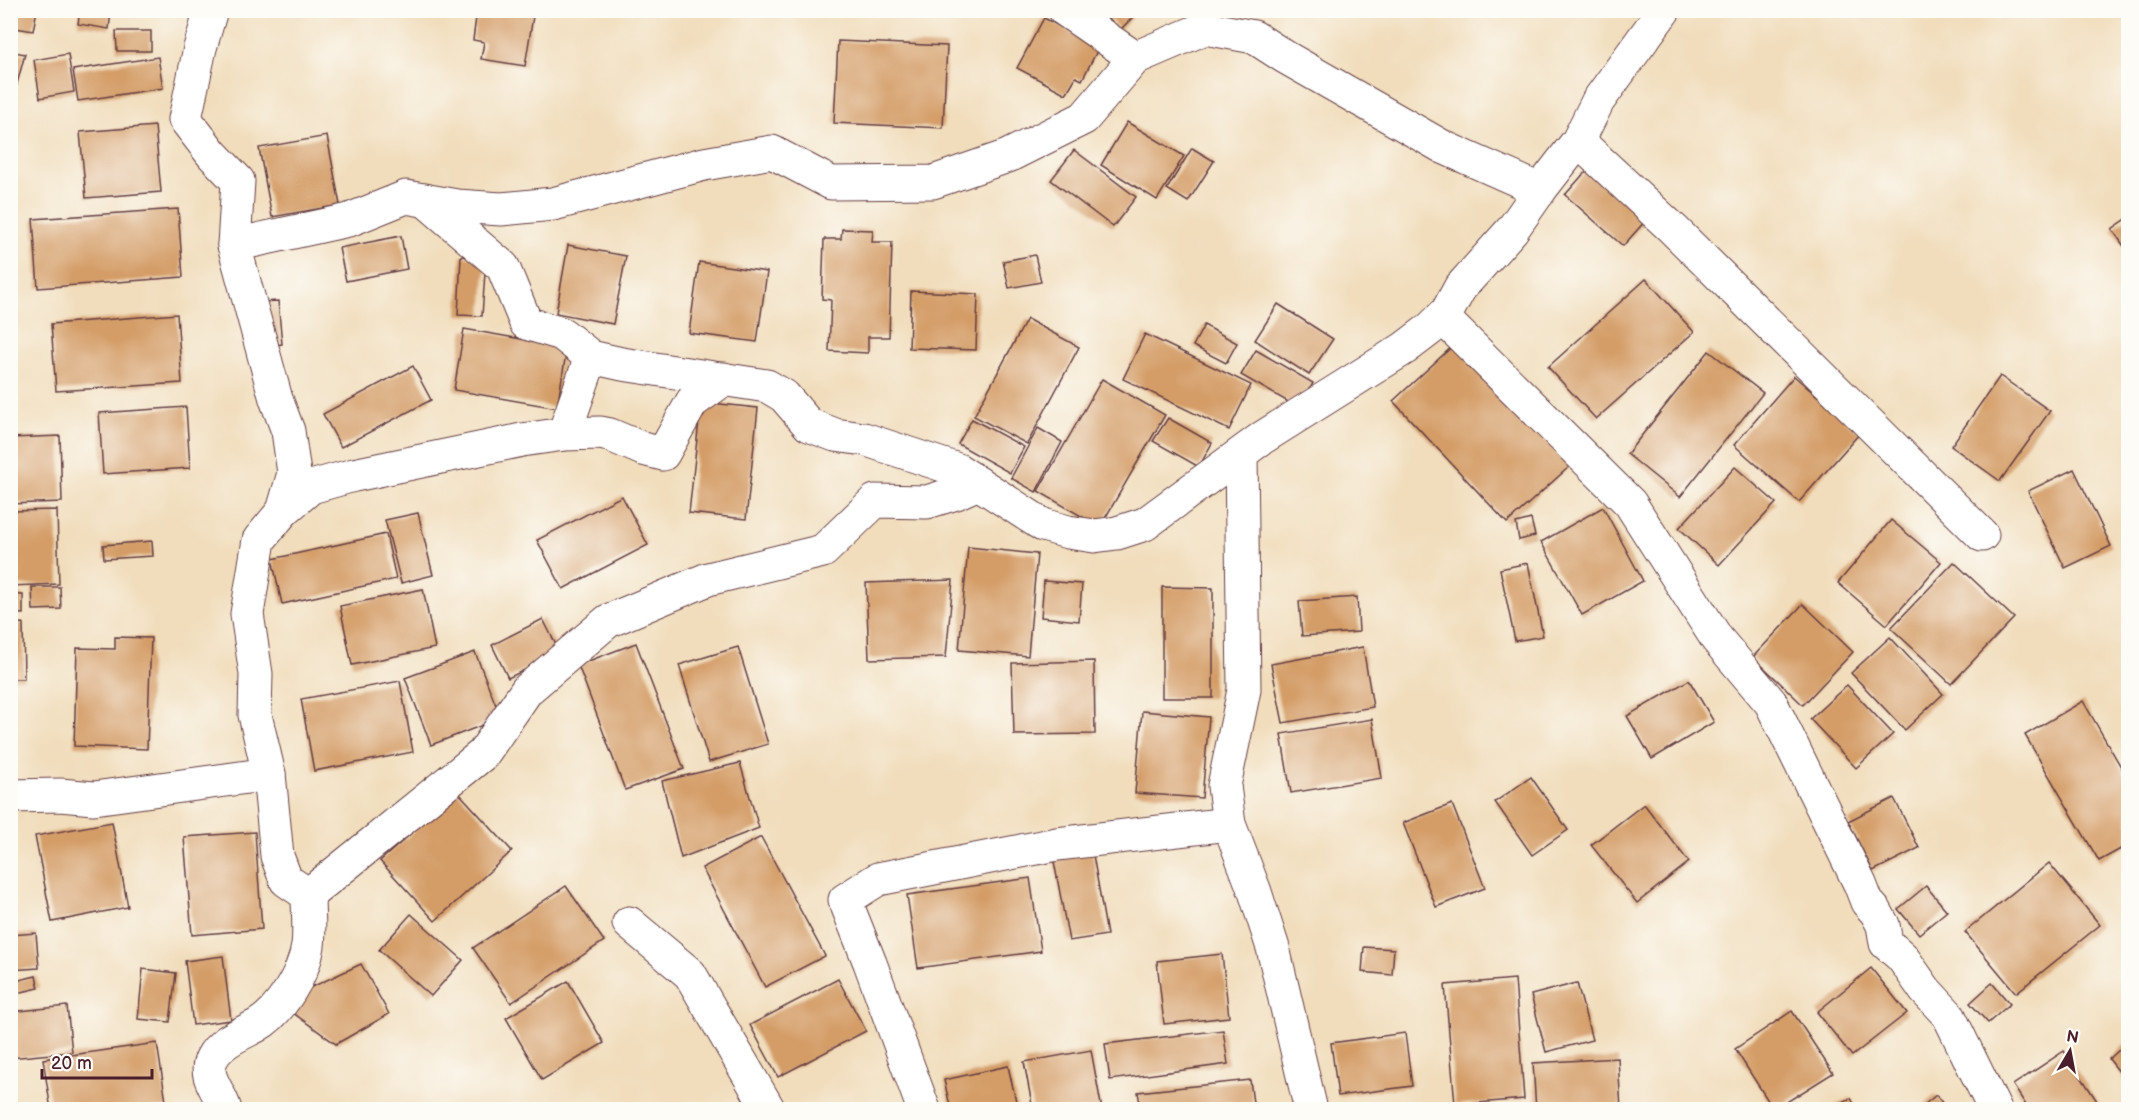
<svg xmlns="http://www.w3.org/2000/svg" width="2139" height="1120" viewBox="0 0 2139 1120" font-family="'Balsamiq Sans',sans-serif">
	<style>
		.building { fill: #d49d68 }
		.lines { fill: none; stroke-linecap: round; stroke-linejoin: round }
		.minor-casing { stroke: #633c41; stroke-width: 35 }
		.minor { stroke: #fff; stroke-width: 33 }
	</style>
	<rect width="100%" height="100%" fill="#fdfcf7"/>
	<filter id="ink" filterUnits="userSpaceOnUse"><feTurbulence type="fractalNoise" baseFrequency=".0167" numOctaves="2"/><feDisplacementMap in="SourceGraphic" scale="12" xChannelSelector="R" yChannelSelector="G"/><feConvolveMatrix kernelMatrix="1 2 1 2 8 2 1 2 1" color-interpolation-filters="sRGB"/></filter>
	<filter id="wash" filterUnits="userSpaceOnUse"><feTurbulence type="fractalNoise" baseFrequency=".008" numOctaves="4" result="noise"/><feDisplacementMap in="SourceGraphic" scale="24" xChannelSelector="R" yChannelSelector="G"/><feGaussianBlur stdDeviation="1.35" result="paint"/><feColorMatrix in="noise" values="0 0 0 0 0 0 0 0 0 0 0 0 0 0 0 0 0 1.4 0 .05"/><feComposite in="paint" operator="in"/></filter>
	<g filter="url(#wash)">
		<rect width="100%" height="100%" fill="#f1ddbc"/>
		<g id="blocks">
			<g class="building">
				<polygon points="10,10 37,10 33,31 10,27"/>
				<polygon points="80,10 111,12 109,29 78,24"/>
				<polygon points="477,10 534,10 525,66 481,59 484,42 473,40"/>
				<polygon points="1101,10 1137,10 1138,12 1120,30"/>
				<polygon points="1044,18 1099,47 1082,80 1076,77 1066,94 1017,68"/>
				<polygon points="116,31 151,31 151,51 117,51"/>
				<polygon points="838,41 947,46 943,128 834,123"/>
				<polygon points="10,51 25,54 11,106 10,106"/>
				<polygon points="68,54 74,92 40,98 34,60"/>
				<polygon points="158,57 163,88 78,101 73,70"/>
				<polygon points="1127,122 1184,156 1157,200 1101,165"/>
				<polygon points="155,126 161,192 86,198 80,132"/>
				<polygon points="327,136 340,205 272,217 259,148"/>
				<polygon points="1192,148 1214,161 1188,202 1167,189"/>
				<polygon points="1074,150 1136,197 1113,227 1051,180"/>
				<polygon points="1588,169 1647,219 1623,246 1565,195"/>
				<polygon points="178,209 183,277 38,288 33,219"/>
				<polygon points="2128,218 2128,252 2112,229"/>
				<polygon points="842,229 873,230 872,242 892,242 889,337 868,337 868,353 829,351 831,300 822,299 824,239 841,239"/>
				<polygon points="401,236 407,269 346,281 339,248"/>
				<polygon points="568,245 626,256 613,324 556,313"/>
				<polygon points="1035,255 1041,282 1009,288 1003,261"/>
				<polygon points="461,256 486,258 482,316 458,315"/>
				<polygon points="699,262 767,272 757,342 689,333"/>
				<polygon points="1646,279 1694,332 1596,419 1548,367"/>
				<polygon points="911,291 978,294 976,350 909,348"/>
				<polygon points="278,301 282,344 267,346 262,302"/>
				<polygon points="1278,304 1333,339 1309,375 1255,340"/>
				<polygon points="177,314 182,383 56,391 51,324"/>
				<polygon points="1027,319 1079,347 1027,444 974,416"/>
				<polygon points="1204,325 1237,343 1226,363 1193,346"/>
				<polygon points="464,329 567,347 557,408 454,390"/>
				<polygon points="1145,334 1251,385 1229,430 1123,379"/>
				<polygon points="1456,343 1570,466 1507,523 1393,401"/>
				<polygon points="1256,350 1313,383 1299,408 1241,375"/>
				<polygon points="1709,351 1763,393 1680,497 1627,454"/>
				<polygon points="413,366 431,400 341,447 323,414"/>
				<polygon points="1794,376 1860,433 1799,502 1734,445"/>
				<polygon points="2000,376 2050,411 2000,481 1951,446"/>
				<polygon points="1102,379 1165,415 1100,527 1038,491"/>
				<polygon points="701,402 758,408 746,519 689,513"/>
				<polygon points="186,407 190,468 103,474 99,413"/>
				<polygon points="1168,418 1212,443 1199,467 1153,441"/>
				<polygon points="972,419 1024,447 1010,473 958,444"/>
				<polygon points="1038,428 1062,442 1036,492 1011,478"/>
				<polygon points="60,436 62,502 10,504 10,438"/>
				<polygon points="1735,467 1776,503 1719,565 1679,528"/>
				<polygon points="2074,469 2111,546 2065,568 2028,491"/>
				<polygon points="622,496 648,545 563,589 537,540"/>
				<polygon points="1603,507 1643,581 1582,615 1541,542"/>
				<polygon points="57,510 59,584 10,586 10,511"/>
				<polygon points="418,513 433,575 401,583 385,520"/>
				<polygon points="1531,519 1535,536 1519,540 1516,523"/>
				<polygon points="1891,520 1941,562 1887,625 1838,583"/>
				<polygon points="386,534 396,579 282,604 272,559"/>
				<polygon points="152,541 153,556 104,559 103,545"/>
				<polygon points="968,547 1037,554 1028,656 959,650"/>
				<polygon points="1954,562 2014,618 1951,684 1891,628"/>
				<polygon points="1528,563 1543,636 1515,641 1500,569"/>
				<polygon points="953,580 946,657 869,659 866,583"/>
				<polygon points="1044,581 1082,584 1079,621 1041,617"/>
				<polygon points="32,587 60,587 61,609 33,610"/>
				<polygon points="1162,587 1213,588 1213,698 1162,698"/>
				<polygon points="423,589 435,648 352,665 340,606"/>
				<polygon points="10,594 23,595 23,614 10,613"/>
				<polygon points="1357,597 1359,632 1302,636 1299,601"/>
				<polygon points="1803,604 1853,652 1803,705 1753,657"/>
				<polygon points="543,619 560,653 508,678 492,645"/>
				<polygon points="23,623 24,679 10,679 10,624"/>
				<polygon points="115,637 151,638 147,749 74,746 77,648 115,649"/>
				<polygon points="1890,637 1943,694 1905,730 1851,673"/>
				<polygon points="636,643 684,769 625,790 578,665"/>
				<polygon points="738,647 768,744 709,762 679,665"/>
				<polygon points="1363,647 1373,707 1283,723 1271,664"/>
				<polygon points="475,652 501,718 431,745 405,678"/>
				<polygon points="1094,661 1095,734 1014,735 1012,663"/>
				<polygon points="1689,680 1714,722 1652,759 1627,716"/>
				<polygon points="400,681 413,752 314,771 301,699"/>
				<polygon points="1847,685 1893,734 1856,768 1810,719"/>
				<polygon points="2083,701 2128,779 2128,845 2099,861 2025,735"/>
				<polygon points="1142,711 1209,717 1202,798 1135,793"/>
				<polygon points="1372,719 1382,778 1291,793 1281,734"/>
				<polygon points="740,763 759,828 681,858 662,781"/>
				<polygon points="1531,777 1568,830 1532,855 1495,802"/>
				<polygon points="458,792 512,851 435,921 380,861"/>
				<polygon points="1894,798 1919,848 1873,871 1848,821"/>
				<polygon points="1452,804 1485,888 1436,907 1403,823"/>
				<polygon points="1644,804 1689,862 1637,903 1591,845"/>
				<polygon points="112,822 128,907 52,922 35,836"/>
				<polygon points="255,832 262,929 192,935 184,837"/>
				<polygon points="761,837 825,956 765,987 702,868"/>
				<polygon points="1092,849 1107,935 1069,941 1053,856"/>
				<polygon points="2049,863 2100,925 2016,993 1965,932"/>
				<polygon points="1030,878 1041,951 918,968 907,895"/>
				<polygon points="566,886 604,941 511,1003 473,948"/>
				<polygon points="1926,886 1947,911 1919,934 1898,909"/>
				<polygon points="411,914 463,960 431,996 379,950"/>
				<polygon points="36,933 39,968 10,970 10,935"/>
				<polygon points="1364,947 1394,949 1392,975 1362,972"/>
				<polygon points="1222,954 1229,1017 1164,1024 1157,961"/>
				<polygon points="223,956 231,1020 193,1025 185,961"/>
				<polygon points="361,964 389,1014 336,1044 289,1010 301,992"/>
				<polygon points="1871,968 1907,1013 1852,1056 1817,1012"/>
				<polygon points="143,969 176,973 170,1022 138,1019"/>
				<polygon points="36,976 39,988 17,993 15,981"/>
				<polygon points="838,979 866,1031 778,1077 750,1025"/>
				<polygon points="1515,979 1524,1099 1455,1105 1445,985"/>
				<polygon points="568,981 604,1043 542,1080 506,1018"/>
				<polygon points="1577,983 1592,1040 1546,1052 1531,995"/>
				<polygon points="1992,983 2010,1004 1988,1023 1970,1003"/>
				<polygon points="67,1006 72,1052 10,1058 10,1012"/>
				<polygon points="1792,1011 1833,1073 1774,1110 1735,1049"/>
				<polygon points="1223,1030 1228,1064 1110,1080 1105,1044"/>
				<polygon points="1405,1033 1412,1086 1338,1096 1331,1043"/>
				<polygon points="2128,1042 2128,1083 2109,1059"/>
				<polygon points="157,1043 167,1108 51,1110 43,1059"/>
				<polygon points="1091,1050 1102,1110 1033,1110 1024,1062"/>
				<polygon points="2064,1051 2103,1110 2029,1110 2013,1085"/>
				<polygon points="1618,1058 1621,1110 1536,1110 1533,1063"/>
				<polygon points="1008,1066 1018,1110 951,1110 944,1080"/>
				<polygon points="1250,1080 1254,1110 1141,1110 1138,1092"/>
				<polygon points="1936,1095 1948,1110 1918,1110"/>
				<polygon points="1851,1098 1857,1110 1825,1110"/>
			</g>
		</g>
	</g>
	<g filter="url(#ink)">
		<use href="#blocks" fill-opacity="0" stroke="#633c41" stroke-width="1.5"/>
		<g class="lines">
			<g class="minor-casing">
				<g id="minor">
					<polyline points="211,10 200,48 185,119 212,154 238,181 234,245 276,399 288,431 294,473 283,511"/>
					<polyline points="1065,10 1135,58"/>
					<polyline points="1578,141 1673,229 1982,535"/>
					<polyline points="425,200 503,267 526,323 562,334 591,357 622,364 767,386 784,396 809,425 835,435 864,439 958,470 1043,525 1068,532 1094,536 1117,533 1145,524 1262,438 1405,348 1430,329 1447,312 1460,288 1512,230 1540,190 1578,141 1598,101 1664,10"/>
					<polyline points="234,245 349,220 406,197 457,206 501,209 553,204 704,164 772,152 831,183 933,182 1008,156 1084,118 1135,58 1205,28 1254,37 1285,57 1443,147 1540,190"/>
					<polyline points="1442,317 1630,503 1717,639 1771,703 1860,884 1867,902 1876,912 1883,925 1886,943 1902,957 1925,990 1949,1016 1995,1110"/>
					<polyline points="564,434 591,357"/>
					<polyline points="1241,454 1244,690 1224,786 1229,824 1255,892 1273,948 1311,1110"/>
					<polyline points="10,796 60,795 94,798 269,774 255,715 256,674 247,614 259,540 283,511 311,487 354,475 522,440 564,434 600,433 610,435 643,449 663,454 692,402 724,379"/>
					<polyline points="308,895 483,754 527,690 608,621 708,579 823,551 875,501 927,502 956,493 978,483"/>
					<polyline points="629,923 690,974 769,1110"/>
					<path d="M225,1110C221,1092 202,1077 212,1058C220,1042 241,1034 256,1026C280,1013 304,973 308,946C310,930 308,912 308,895L286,880L277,856L269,774"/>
					<polyline points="924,1110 870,963 845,900 878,879 1057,844 1229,824"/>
				</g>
			</g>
			<use href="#minor" class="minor"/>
		</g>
	</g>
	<rect width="2139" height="1120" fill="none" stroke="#fdfcf7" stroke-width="36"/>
	<g transform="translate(2070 1051) rotate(10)" stroke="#fdfcf7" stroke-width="4.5" paint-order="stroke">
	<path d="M0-4.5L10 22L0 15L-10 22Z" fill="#4a1f2b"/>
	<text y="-9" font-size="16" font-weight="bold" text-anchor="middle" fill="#4a1f2b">N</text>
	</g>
	<path d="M42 1069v9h110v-9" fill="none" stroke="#4a1f2b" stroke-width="3"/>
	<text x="51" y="1069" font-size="18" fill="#4a1f2b" stroke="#fdfcf7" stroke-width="4.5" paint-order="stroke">20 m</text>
</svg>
